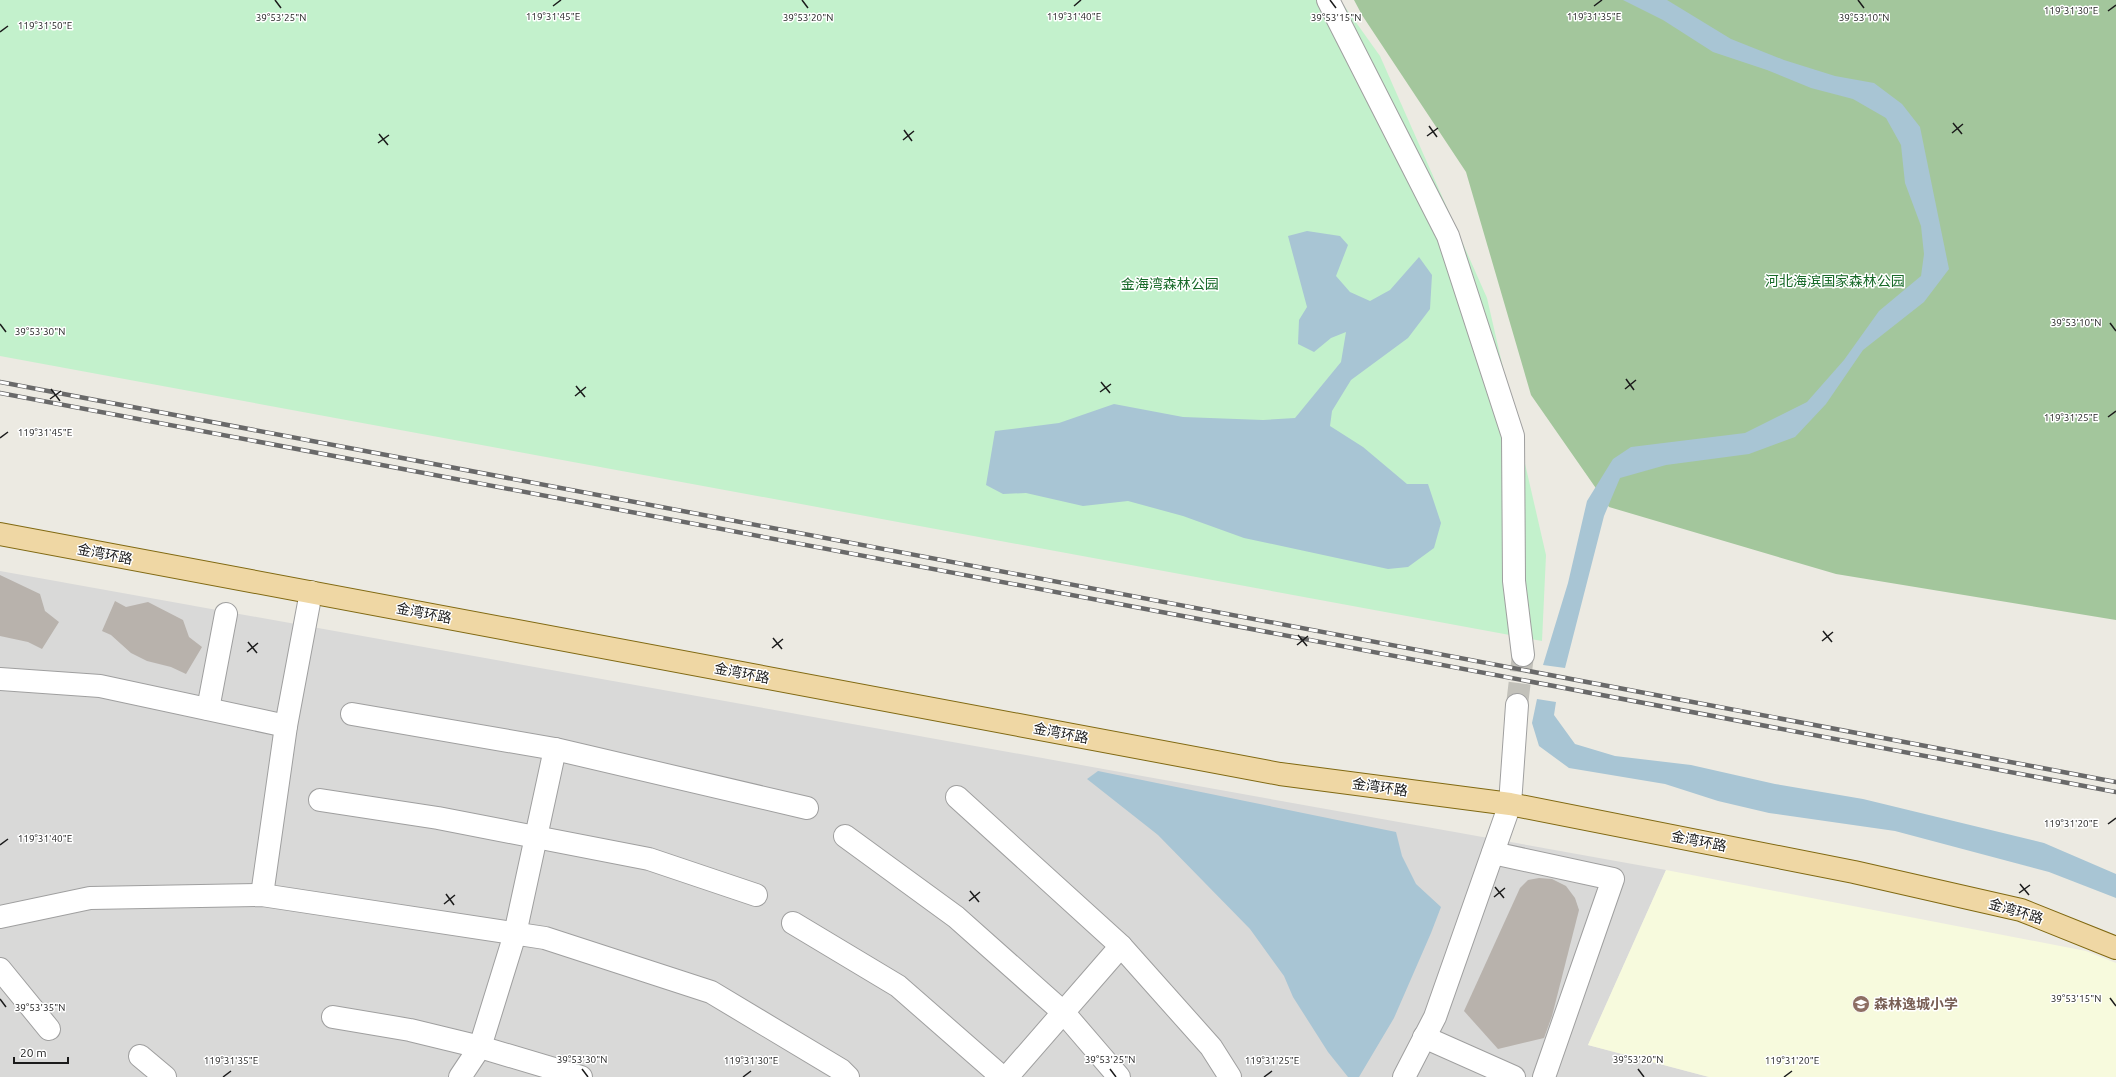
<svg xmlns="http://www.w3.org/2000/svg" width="2116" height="1077" viewBox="0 0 2116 1077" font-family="Ubuntu,'Noto Sans SC',sans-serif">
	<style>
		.residential { fill: #d9d9d8 }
		.education { fill: #f7fadd }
		.forest { fill: #a3c69c }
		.park { fill: #c3f1cc }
		.water { fill: #a8c5d4 }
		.building { fill: #b8b2ac }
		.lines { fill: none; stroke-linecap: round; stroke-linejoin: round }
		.minor-tunnel { stroke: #c2c1ba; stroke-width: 22; stroke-dasharray: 22 11; stroke-linecap: butt }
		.minor-casing { stroke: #9f9f9f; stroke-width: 24 }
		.major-casing { stroke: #806912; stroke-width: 24 }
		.minor { stroke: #fff; stroke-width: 22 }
		.major { stroke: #efd7a4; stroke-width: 22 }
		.rail-casing { stroke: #696969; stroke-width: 4.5 }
		.rail { stroke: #fff; stroke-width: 3; stroke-dasharray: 9; stroke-linecap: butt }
		.ticks { fill: none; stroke: #1b1b1b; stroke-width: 1.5 }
		.labels { text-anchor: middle; stroke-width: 3; stroke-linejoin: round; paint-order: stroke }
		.park-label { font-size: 14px; fill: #186a29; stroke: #fff }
		.street-label { font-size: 14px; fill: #1b1b1b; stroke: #fff }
		.education-label { font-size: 14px; font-weight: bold; fill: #785e54; stroke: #fff; text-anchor: start }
		.ticks-label { font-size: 10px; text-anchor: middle; fill: #1b1b1b; stroke: #fff; stroke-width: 3; stroke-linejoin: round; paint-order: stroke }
	</style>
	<rect width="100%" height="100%" fill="#eceae2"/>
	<polygon class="residential" points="0,571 1666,870 1588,1045 1709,1077 0,1077"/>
	<polygon class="education" points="1666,870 2086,951 2116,963 2116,1077 1709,1077 1588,1045"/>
	<polygon class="forest" points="1354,0 2116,0 2116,620 1836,574 1609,507 1531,395 1466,172 1362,15"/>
	<polygon class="park" points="0,0 1340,0 1380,56 1487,298 1546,555 1542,641 0,356"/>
	<g class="water">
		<polygon points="1623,0 1667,0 1731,39 1784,60 1835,76 1874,83 1902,104 1920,127 1949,269 1924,302 1863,350 1826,404 1795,437 1749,454 1666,465 1620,478 1604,516 1565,668 1543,665 1568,583 1587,501 1613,459 1631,447 1745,433 1807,402 1844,360 1879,311 1921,276 1924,254 1921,226 1905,183 1901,145 1886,118 1853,99 1811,88 1767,70 1713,52 1663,20"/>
		<polygon points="1307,231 1340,236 1348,245 1336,276 1350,292 1370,301 1390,290 1419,257 1432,275 1430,309 1408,338 1351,380 1332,411 1330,426 1363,447 1407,484 1428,484 1441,523 1434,548 1408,567 1388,569 1244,538 1183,516 1128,501 1083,506 1026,493 1003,494 986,485 995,431 1059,423 1114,404 1183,417 1263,420 1295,418 1341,362 1346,332 1331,338 1314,352 1298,344 1299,320 1307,307 1288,236"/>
		<polygon points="1537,699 1556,702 1554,715 1575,744 1615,756 1691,765 1775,784 1863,799 2044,843 2116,874 2116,898 2049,872 1895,831 1769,813 1718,801 1665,784 1569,768 1539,746 1532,723"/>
		<polygon points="1098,771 1396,832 1402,856 1416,884 1441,907 1431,933 1394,1018 1359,1077 1348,1077 1328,1052 1293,997 1284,976 1250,929 1158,835 1087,779"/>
	</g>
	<g class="building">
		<polygon points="0,575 40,594 45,611 59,622 42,649 28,642 0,636"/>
		<polygon points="115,601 126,607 148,602 183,620 189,637 202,647 186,674 171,667 147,661 131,653 111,635 102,631"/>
		<polygon points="1539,878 1552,879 1566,886 1575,898 1579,910 1552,1016 1544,1038 1498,1049 1464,1011 1520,888 1528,880"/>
	</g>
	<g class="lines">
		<polyline class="minor-tunnel" points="1517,705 1523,655"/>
		<g class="minor-casing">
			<g id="minor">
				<polyline points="1328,0 1448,236 1513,436 1514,581 1523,655"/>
				<polyline points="0,679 100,686 286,726"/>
				<polyline points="208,709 226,614"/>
				<polyline points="352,714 555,749 807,808"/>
				<polyline points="957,797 1121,946 1211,1047 1230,1077"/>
				<polyline points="320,800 438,818 649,859 756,895"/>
				<polyline points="845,836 956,917 1064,1013 1119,1077"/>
				<polyline points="1493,853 1613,879 1544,1077"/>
				<polyline points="262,895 286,726 311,592"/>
				<polyline points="0,917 90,898 262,895 545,938 711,992 841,1070 848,1077"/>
				<polyline points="793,923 898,986 1002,1077"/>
				<polyline points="0,969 49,1029"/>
				<polyline points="333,1017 410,1030 480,1047 581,1077"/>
				<polyline points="1424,1037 1514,1077"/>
				<polyline points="140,1056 165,1077"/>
				<polyline points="460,1077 480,1047 515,934 555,749"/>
				<polyline points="1007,1077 1121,946"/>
				<polyline points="1404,1077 1435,1017 1510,804 1517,705"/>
			</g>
		</g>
		<g class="major-casing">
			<polyline id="major" points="0,534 1280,774 1510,804 1854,872 2021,910 2116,948"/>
		</g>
		<use href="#minor" class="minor"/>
		<use href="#major" class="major"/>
		<g class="rail-casing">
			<g id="rail">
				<polyline points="0,382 2116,782"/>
				<polyline points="0,393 2116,792"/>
			</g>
		</g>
		<use href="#rail" class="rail"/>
	</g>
	<path class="ticks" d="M275,0L281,8M802,0L808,8M1330,0L1336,8M1858,0L1864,8M553,6L561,0M1074,6L1081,0M1594,6L1602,0M2108,11L2116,5M0,32L8,26M1953,123L1962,134M1429,126L1437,137M904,130L912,141M1952,133L1963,124M379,134L388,145M1427,136L1438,128M903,140L914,131M378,143L389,135M2110,323L2116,331M0,324L6,332M1626,379L1634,390M1101,382L1110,393M576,386L585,397M51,389L60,401M1625,389L1636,380M1100,392L1111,384M575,396L586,387M50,399L61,391M2108,417L2116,411M0,438L8,432M1823,631L1832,642M1298,635L1307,646M773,638L782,649M1822,641L1833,632M248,642L257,653M1297,645L1308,636M772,648L783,639M247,652L258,643M2108,824L2116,818M0,845L8,839M2020,884L2029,895M1495,887L1504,898M970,891L979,902M2019,893L2030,885M446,894L454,905M1494,897L1505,888M969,901L980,892M444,904L455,895M2110,998L2116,1006M0,999L6,1007M582,1069L588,1077M1110,1069L1116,1077M1638,1069L1644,1077M223,1077L231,1071M743,1077L751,1071M1264,1077L1272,1071M1784,1077L1792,1071"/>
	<defs>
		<g id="school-disc" transform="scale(0.9)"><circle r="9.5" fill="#8d6e63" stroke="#fff"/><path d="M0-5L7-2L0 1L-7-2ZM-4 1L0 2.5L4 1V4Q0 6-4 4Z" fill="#fff"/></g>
	</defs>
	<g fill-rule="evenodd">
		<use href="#school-disc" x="1861" y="1004"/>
	</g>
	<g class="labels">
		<g class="park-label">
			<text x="1835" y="286">河北海滨国家森林公园</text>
			<text x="1170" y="289">金海湾森林公园</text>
		</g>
		<g class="street-label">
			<text transform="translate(105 554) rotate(11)" y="5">金湾环路</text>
			<text transform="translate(424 613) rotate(11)" y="5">金湾环路</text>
			<text transform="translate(742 673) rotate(11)" y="5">金湾环路</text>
			<text transform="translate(1061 733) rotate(11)" y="5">金湾环路</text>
			<text transform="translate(1380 787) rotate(8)" y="5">金湾环路</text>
			<text transform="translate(1699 841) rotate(11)" y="5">金湾环路</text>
			<text transform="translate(2016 911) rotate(17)" y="5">金湾环路</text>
		</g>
		<g class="education-label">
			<text x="1874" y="1009">森林逸城小学</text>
		</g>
	</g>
	<g class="ticks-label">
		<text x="2071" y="14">119°31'30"E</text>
		<text x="553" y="20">119°31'45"E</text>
		<text x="1594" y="20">119°31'35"E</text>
		<text x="1074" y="20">119°31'40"E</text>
		<text x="281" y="21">39°53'25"N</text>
		<text x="808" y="21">39°53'20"N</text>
		<text x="1336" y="21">39°53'15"N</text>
		<text x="1864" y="21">39°53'10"N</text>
		<text x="45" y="29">119°31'50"E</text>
		<text x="2076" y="326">39°53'10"N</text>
		<text x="40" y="335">39°53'30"N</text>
		<text x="2071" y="421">119°31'25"E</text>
		<text x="45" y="436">119°31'45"E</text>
		<text x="2071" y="827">119°31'20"E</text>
		<text x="45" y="842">119°31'40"E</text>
		<text x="2076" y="1002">39°53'15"N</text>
		<text x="40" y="1011">39°53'35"N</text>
		<text x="582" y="1063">39°53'30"N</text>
		<text x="1110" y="1063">39°53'25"N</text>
		<text x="1638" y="1063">39°53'20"N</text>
		<text x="231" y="1064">119°31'35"E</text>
		<text x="751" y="1064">119°31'30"E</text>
		<text x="1272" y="1064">119°31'25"E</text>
		<text x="1792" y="1064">119°31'20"E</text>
	</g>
	<path d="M14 1057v6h54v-6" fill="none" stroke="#1b1b1b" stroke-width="2"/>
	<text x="20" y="1057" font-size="12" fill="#1b1b1b" stroke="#ffffff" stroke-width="3" paint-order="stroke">20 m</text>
</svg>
